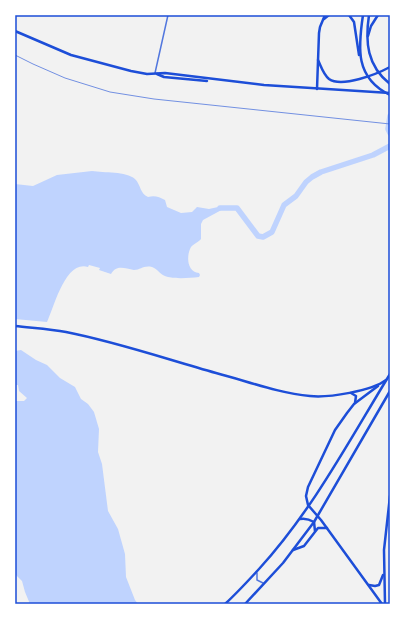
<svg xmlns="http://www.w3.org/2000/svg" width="405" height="619" viewBox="0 0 405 619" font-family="Raleway,sans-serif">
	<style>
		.water { fill: #bfd3fe }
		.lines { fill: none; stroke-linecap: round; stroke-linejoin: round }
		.river { stroke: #bfd3fe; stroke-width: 5.5 }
		.minor { stroke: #5277de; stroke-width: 1.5 }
		.secondary { stroke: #1d4ed8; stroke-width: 2.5 }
		.primary { stroke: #1d4ed8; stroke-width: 2.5 }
		.rail { stroke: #7290e2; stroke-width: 1 }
		.neatline { fill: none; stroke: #1d4ed8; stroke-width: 1.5 }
	</style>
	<rect width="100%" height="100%" fill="#f2f2f2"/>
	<g class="water">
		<path d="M92,171C104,173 126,171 135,179C141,185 140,194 148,197C155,195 159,197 165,200L167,207L181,213L192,212L197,207L209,209L218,207H227L203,220L201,224V239C199,242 193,244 191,247C186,256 187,272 199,273L200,275L199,277C189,278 178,279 168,277C161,276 158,269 152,267C143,265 141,270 134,270C125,269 117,264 111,274L99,270L100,268L89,265L88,267C65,260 54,308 47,322L15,319V184L33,186L57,175Z"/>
		<polygon points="21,350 36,360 47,365 60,378 75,387 81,399 88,404 94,412 99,429 98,452 102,464 108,511 118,529 125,554 126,577 135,600 138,604 30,604 25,592 22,581 15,574 15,400 16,401 24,401 27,398 19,391 18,385 15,385 15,351"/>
	</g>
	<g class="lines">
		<g class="river">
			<polyline points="390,116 388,129 390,133"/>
			<polyline points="220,208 237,208 258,236 263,237 272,232 284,205 296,196 306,182 312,177 321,172 373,155 390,146"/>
		</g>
		<g class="minor">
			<polyline points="155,73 168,15"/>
			<polyline points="257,573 257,580 263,583"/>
		</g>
		<g class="secondary">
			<polyline points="349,15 354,22 359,55"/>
			<polyline points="324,19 329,15"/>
			<polyline points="15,31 71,55 131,71 147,74 165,73 264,85 390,93"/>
			<polyline points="368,36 371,26 378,15"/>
			<path d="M318,60C321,66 323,74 329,79C342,88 377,74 390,67"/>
			<polyline points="157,74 164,77 207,81"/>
			<polyline points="317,89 319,33 320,27 325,15"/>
			<path d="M15,326C32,328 50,329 66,332C117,342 166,359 216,373C247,381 278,393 310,396C328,398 372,391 386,380"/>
			<polyline points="378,386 354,404 347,413 335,430 308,487 306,496 308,505 321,520 382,604"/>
			<polyline points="351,393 356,396 355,403"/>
			<path d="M300,519C305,518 309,519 314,522L315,531"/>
			<polyline points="293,550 304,546 318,528 327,528"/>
			<polyline points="369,585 375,586 379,585 383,575"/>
			<polyline points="385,604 384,550 390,496"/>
		</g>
		<g class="primary">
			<path d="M363,15C358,48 355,78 390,95"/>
			<path d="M369,15C365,42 367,66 390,84"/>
			<path d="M225,604C237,593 248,581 259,569C312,511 349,441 390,374"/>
			<polyline points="245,604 283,563 314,522 390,391"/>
		</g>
		<polyline class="rail" points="15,55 33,64 65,78 110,92 154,99 390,124"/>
	</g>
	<rect width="405" height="619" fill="none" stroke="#ffffff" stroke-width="32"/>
	<rect x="16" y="16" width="373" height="587" class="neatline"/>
</svg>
